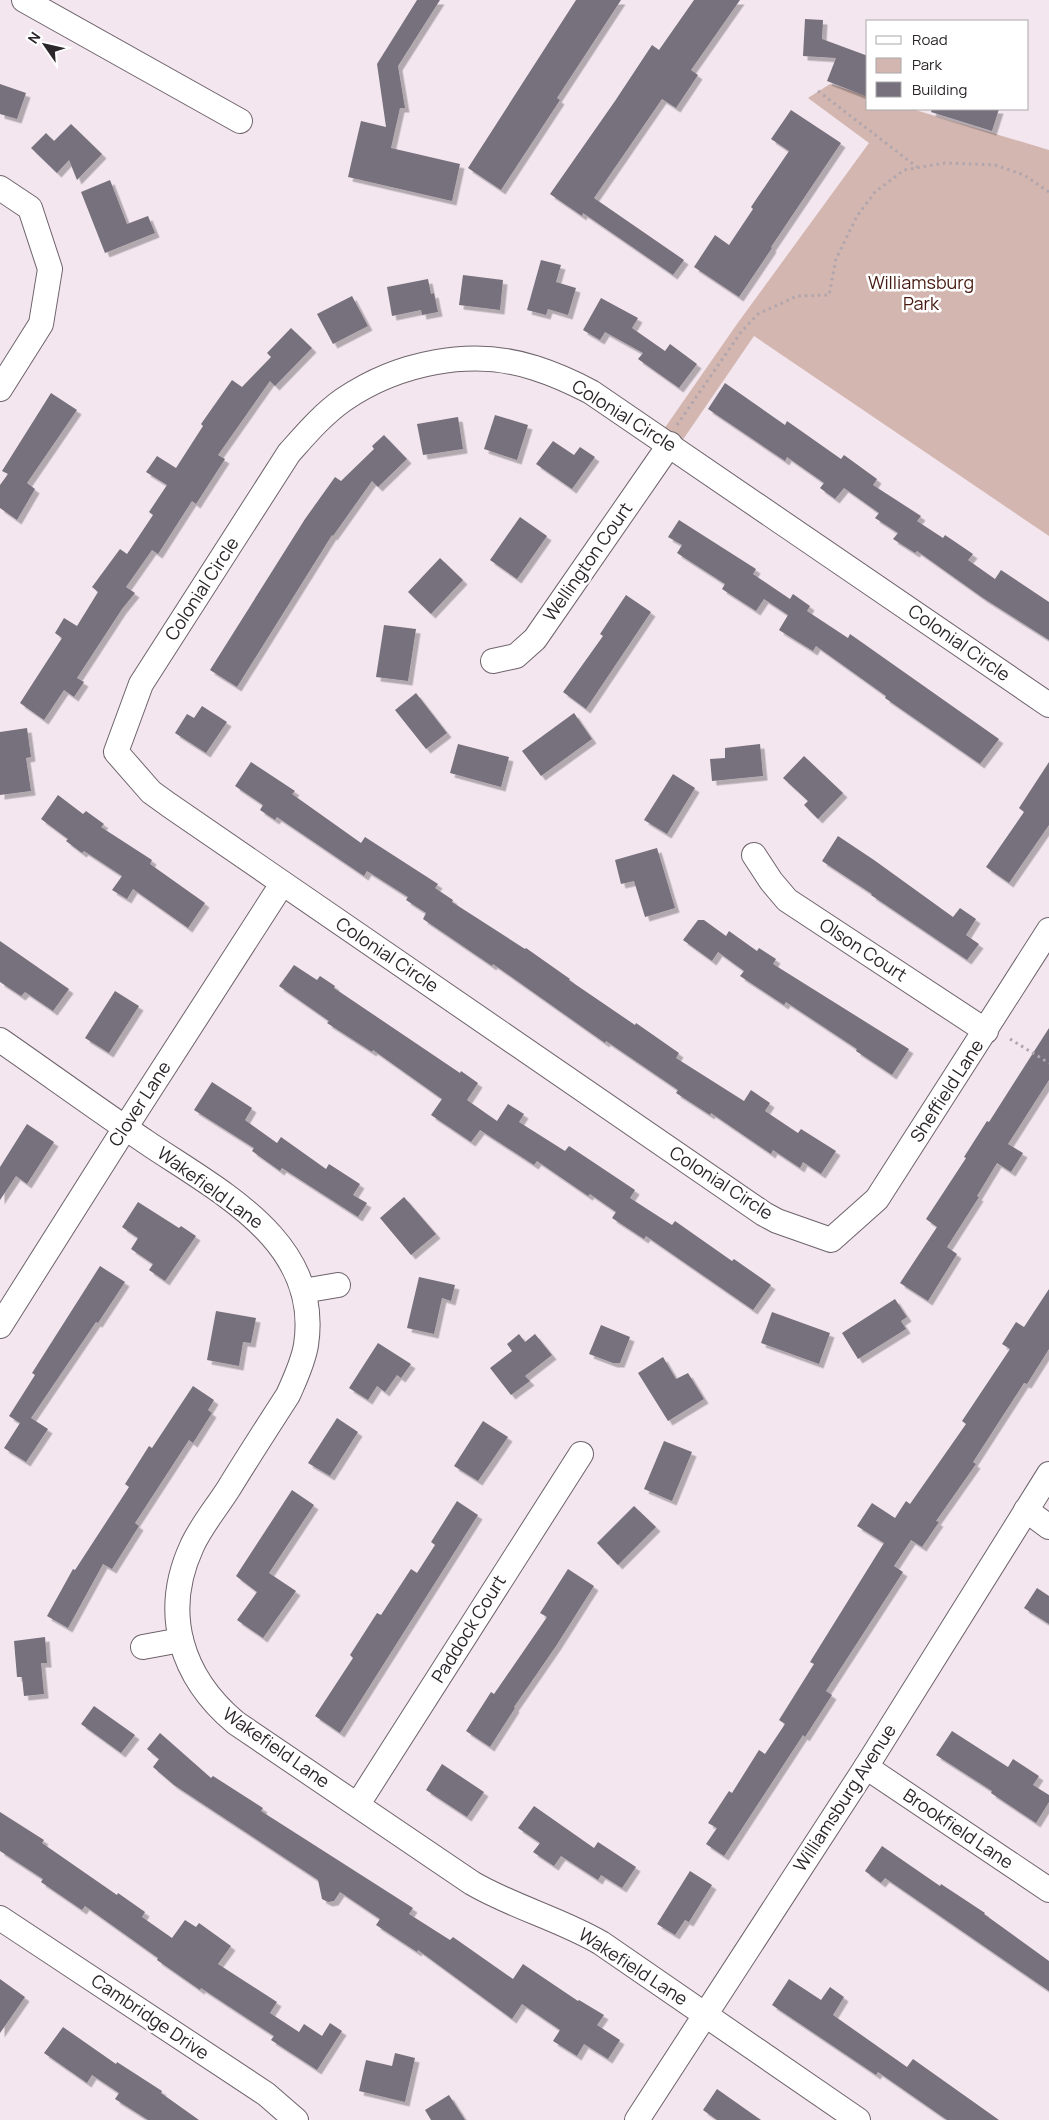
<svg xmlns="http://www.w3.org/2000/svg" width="1049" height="2120" viewBox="0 0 1049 2120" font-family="Manrope,sans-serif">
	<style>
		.green { fill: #d3b6af }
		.building { fill: #77717d; filter: url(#shadow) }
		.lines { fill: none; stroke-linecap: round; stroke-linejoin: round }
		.minor-casing { stroke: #6e636b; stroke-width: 26 }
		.path { stroke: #b1a6ae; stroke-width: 3; stroke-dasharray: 2.5 4; stroke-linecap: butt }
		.minor { stroke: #fff; stroke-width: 24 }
		.labels { text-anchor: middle; stroke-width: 5; stroke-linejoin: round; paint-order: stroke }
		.park-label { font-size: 18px; fill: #471a11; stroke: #fff }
		.street-label { font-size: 18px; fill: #2b262a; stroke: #fff }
	</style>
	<defs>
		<filter id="shadow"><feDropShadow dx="4.5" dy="4.5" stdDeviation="0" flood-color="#0004"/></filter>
	</defs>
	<rect width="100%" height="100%" fill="#f3e6ef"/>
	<polygon class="green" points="830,84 868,96 868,109 912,109 1049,150 1049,536 754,336 682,441 664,429 737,324 869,143 808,98"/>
	<g class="building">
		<polygon points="417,0 440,0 398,66 405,108 400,108 391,148 460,164 452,201 348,177 361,121 386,127 377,64"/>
		<polygon points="576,0 621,0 557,98 560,100 501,190 468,168"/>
		<polygon points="694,0 740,0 691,70 698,75 676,108 662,99 594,198 684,260 673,275 583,213 582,216 550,194 615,101 652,45 659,50"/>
		<polygon points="805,19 823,20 822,39 868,56 868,97 827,81 836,58 803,56"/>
		<polygon points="0,84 26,93 17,119 0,114"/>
		<polygon points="932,109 999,109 992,131 931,112"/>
		<polygon points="791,110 841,143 771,247 772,248 739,297 694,267 715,235 729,245 753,209 751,207 789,151 771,139"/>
		<polygon points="71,124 102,154 77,180 69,160 57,173 31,148 46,133 54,141"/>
		<polygon points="110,180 127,224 148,216 155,233 105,253 81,192"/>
		<polygon points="541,260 561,265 556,282 576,288 568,315 548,309 546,315 527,310"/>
		<polygon points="463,275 503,280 500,310 459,305"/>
		<polygon points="428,279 431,294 434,293 438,312 422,315 421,310 392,316 387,287"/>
		<polygon points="352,296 368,326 333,344 317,314"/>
		<polygon points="601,298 638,318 632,328 665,351 670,344 697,364 679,388 638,359 643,353 605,332 600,340 583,330"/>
		<polygon points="291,328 312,348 275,386 270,381 218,455 225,459 196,504 192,501 158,554 152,550 126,587 135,593 122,609 77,678 84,682 74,697 64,690 44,720 20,703 62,638 55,633 64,618 77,626 98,592 92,587 120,549 127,554 153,515 149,512 167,485 146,472 157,456 176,468 203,426 201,424 232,380 242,387 271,357 267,353"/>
		<polygon points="725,383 785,425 787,421 841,459 844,455 877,479 873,485 921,516 917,521 943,538 945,535 973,554 968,560 995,579 1001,570 1049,602 1049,640 983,598 917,551 915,553 893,539 898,533 875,518 879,513 844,488 835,499 820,488 824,483 787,457 785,461 708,409"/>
		<polygon points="51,393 77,410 27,483 35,489 17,520 0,508 0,485 8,474 2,471"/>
		<polygon points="495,415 528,425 517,460 484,449"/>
		<polygon points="458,417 463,449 423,455 417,424"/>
		<polygon points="384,435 407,459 378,487 372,481 333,536 332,535 237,687 210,670 305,519 335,477 341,481 374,449 372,446"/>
		<polygon points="553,441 574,455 580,447 595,457 572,489 536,464"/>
		<polygon points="520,517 547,536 517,579 490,560"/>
		<polygon points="679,520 756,569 753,574 790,599 793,594 810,606 807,611 848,638 850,634 999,739 980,764 885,698 886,696 816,646 813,651 779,630 788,615 764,599 756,611 722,589 725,584 677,553 682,545 668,537"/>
		<polygon points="440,558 463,580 431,614 408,592"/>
		<polygon points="626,595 651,612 586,709 563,692 603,636 600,634"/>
		<polygon points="384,625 416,629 408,681 376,677"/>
		<polygon points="416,693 447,733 426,749 395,710"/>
		<polygon points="202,706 227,722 206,753 175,733 187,714 194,718"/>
		<polygon points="574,713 592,739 541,776 522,751"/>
		<polygon points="27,728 31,757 26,758 31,791 0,795 0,732"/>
		<polygon points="458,744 509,757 501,787 450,773"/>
		<polygon points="760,744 763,776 712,781 710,759 725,758 725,748"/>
		<polygon points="804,756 843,793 818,819 804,805 808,801 783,778"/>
		<polygon points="251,762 295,791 292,794 361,843 365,837 438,884 435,888 453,900 452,902 525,949 526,948 570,979 569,980 635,1025 636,1023 679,1053 676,1058 744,1101 751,1090 770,1103 765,1111 798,1133 801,1129 836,1151 821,1174 803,1162 800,1168 773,1150 771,1154 711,1113 710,1115 676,1093 678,1090 606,1041 605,1043 493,964 492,966 423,919 426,913 406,900 408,897 367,871 364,876 277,817 275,820 260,810 263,805 235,786"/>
		<polygon points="1049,762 1049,825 1009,883 986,867 1024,812 1019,808"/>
		<polygon points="673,774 695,788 667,834 644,820"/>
		<polygon points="58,795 83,814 86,811 104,824 101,827 152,860 150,864 205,903 188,928 133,889 127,899 112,890 122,876 84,851 82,853 66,841 68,839 41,819"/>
		<polygon points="838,836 874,860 953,917 960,908 976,919 966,935 979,944 967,960 871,895 872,894 822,861"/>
		<polygon points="657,848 675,908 645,917 634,881 621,884 615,860"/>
		<polygon points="698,920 704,920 726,936 729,931 757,951 759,948 776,959 773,964 909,1049 892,1075 856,1051 857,1049 786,1002 784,1005 740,976 744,971 718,952 712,961 683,940"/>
		<polygon points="0,941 69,989 53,1011 25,992 21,996 0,982"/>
		<polygon points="294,965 317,980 320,976 335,986 334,988 460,1073 461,1071 478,1083 467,1100 497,1121 508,1104 524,1114 519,1122 565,1151 569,1146 635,1190 630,1198 672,1225 675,1221 732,1261 734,1259 771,1285 753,1310 646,1236 644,1239 612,1218 616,1212 590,1194 588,1196 537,1161 534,1165 480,1130 471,1142 431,1115 442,1099 373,1050 372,1052 327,1023 329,1021 279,986"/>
		<polygon points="115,991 139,1006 109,1053 85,1038"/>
		<polygon points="1049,1028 1049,1080 1008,1144 1023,1153 1011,1172 997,1163 977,1196 979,1197 947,1247 957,1254 928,1301 900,1283 937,1227 926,1219 966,1158 964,1157 987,1121 989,1122"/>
		<polygon points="212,1082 252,1108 245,1120 277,1143 281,1137 326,1169 329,1164 360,1184 353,1195 367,1203 358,1217 282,1168 280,1171 252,1151 254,1148 194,1110"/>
		<polygon points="27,1124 54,1142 27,1184 16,1176 0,1200 0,1167"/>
		<polygon points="404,1197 436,1234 411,1255 380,1218"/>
		<polygon points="138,1202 179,1228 181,1226 196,1236 165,1281 149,1270 153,1264 131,1249 138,1238 122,1227"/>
		<polygon points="100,1266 125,1282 98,1323 96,1322 31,1418 48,1429 26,1462 4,1448 20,1423 9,1416 35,1375 32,1373"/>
		<polygon points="419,1277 455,1285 451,1301 442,1298 434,1334 407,1328"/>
		<polygon points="1049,1289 1049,1349 1027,1384 1024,1383 973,1462 976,1464 936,1521 939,1522 922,1547 911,1540 894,1566 903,1572 826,1691 832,1695 805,1737 803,1735 724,1856 706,1844 717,1828 708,1823 729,1791 732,1793 759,1750 765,1754 785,1724 779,1720 814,1664 810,1662 884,1543 857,1526 872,1503 895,1518 906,1501 910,1504 966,1424 962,1421 1010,1349 1002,1344 1016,1322 1024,1327"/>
		<polygon points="895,1299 907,1317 901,1321 906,1329 858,1359 842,1333"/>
		<polygon points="216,1311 256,1318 251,1343 243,1342 239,1366 207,1360"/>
		<polygon points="772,1312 830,1333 819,1364 761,1343"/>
		<polygon points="601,1325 630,1337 620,1363 613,1363 589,1354"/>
		<polygon points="519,1334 525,1342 535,1334 552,1355 525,1376 530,1381 511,1395 490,1368 512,1351 507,1344"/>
		<polygon points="378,1343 411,1364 401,1378 397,1375 385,1392 377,1386 368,1400 349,1388"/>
		<polygon points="663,1357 676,1379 688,1373 704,1399 668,1421 638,1373"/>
		<polygon points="193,1386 214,1400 208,1410 212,1413 193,1443 189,1440 135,1523 139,1526 112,1569 103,1564 68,1628 47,1616 73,1569 75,1570 129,1487 125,1484 149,1446 152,1448"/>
		<polygon points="337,1418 358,1432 330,1476 308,1463"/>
		<polygon points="483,1421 508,1437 478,1481 454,1466"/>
		<polygon points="664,1441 692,1452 672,1501 644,1489"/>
		<polygon points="292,1490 314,1505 269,1573 296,1591 263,1638 237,1620 257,1592 236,1576"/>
		<polygon points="457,1501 478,1515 340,1733 315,1716 353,1658 350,1655 377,1613 381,1615 411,1569 417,1573 435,1545 431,1542"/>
		<polygon points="634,1506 656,1527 618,1565 597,1543"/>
		<polygon points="568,1569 594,1586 556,1646 514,1707 515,1708 490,1747 466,1731 491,1692 494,1694 547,1617 540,1613"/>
		<polygon points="1037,1588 1049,1596 1049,1624 1024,1608"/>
		<polygon points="45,1637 47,1663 41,1663 44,1694 24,1696 22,1677 17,1677 14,1641"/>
		<polygon points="94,1706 135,1735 121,1753 81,1724"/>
		<polygon points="952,1731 1008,1767 1013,1759 1039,1776 1033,1785 1049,1795 1049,1802 1036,1823 991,1793 992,1791 936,1755"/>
		<polygon points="160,1733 211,1778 213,1776 263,1808 261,1811 413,1908 409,1914 450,1940 453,1937 513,1979 523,1964 578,2001 579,2000 604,2015 597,2025 620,2040 608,2059 584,2044 577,2056 553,2041 560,2030 522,2004 512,2019 418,1950 417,1952 376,1925 380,1919 340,1892 334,1901 328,1902 322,1899 318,1880 174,1785 153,1767 159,1759 147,1749"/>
		<polygon points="442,1764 484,1792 467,1817 426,1790"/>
		<polygon points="534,1806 594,1848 598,1842 636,1867 622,1888 601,1875 598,1880 561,1856 554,1866 533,1852 540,1843 518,1828"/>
		<polygon points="0,1812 44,1840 42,1843 117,1895 118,1893 145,1912 142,1917 172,1938 185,1920 196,1927 199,1923 231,1946 218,1964 277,2002 270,2013 299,2032 304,2024 322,2036 330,2023 342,2031 317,2070 271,2040 274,2036 201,1988 200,1990 157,1960 158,1958 85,1906 82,1910 41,1882 43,1879 0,1851"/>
		<polygon points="882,1846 940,1886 941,1884 985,1913 984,1914 1049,1961 1049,1991 885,1878 881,1883 865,1871"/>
		<polygon points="690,1871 712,1885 689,1922 685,1920 675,1935 657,1924"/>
		<polygon points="0,1979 25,1997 0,2033"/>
		<polygon points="789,1979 821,2000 830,1987 844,1997 833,2015 907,2067 913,2059 999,2120 947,2120 878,2072 876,2075 772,2005"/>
		<polygon points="63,2027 116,2064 117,2062 162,2091 161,2093 199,2120 148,2120 115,2099 119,2093 92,2075 87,2083 44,2053"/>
		<polygon points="395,2053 415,2058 405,2102 359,2091 366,2060 392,2066"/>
		<polygon points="717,2089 761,2120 717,2120 703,2110"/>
		<polygon points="449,2095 465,2120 431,2120 425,2110"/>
	</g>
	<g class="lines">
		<g class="minor-casing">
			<g id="minor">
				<polyline points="24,0 240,121"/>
				<polyline points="0,188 30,208 50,269 41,324 0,389"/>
				<polyline points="493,661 516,656 535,639 670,444"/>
				<path d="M1049,705L591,392C572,382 554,374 535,368C471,347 397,363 343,400C322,415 306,434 289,453L141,684L116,752L151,792L169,805L764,1214L777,1221L831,1240L877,1199L1049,930"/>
				<polyline points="754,855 771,881 787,900 986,1031"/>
				<path d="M0,1040C49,1074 97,1109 146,1142C218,1191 322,1241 306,1345C303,1363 295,1379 288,1395C268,1426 248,1457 229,1488C217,1507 201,1526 192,1546C161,1613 181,1677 236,1723L472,1883C513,1907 560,1919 601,1943L858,2120"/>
				<polyline points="303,1291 338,1285"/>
				<polyline points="0,1326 125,1128 282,884"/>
				<polyline points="1026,1510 1049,1527"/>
				<polyline points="143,1647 181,1640"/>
				<polyline points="866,1767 1049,1890"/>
				<polyline points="358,1804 581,1454"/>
				<polyline points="0,1918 266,2094 296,2120"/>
				<polyline points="637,2120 866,1767 1049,1474"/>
			</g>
		</g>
		<g class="path">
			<polyline points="818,91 917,167"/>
			<polyline points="677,425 741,332 758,314 797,296 829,295 836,259 857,216 875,192 904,170 945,163 995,165 1024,175 1049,192"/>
			<polyline points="1010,1039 1049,1063"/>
		</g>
		<use href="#minor" class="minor"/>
	</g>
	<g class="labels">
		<g class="park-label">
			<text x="921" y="289">Williamsburg<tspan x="921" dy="21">Park</tspan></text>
		</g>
		<g class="street-label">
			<text transform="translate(624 416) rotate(32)" y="6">Colonial Circle</text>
			<text transform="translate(588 562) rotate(-55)" y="6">Wellington Court</text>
			<text transform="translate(202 589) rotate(-57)" y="6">Colonial Circle</text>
			<text transform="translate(959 643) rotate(35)" y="6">Colonial Circle</text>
			<text transform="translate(863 950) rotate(33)" y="6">Olson Court</text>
			<text transform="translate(387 955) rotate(34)" y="6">Colonial Circle</text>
			<text transform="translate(947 1091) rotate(-57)" y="6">Sheffield Lane</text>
			<text transform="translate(140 1104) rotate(-57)" y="6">Clover Lane</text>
			<text transform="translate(721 1183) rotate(33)" y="6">Colonial Circle</text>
			<text transform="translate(210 1188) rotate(36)" y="6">Wakefield Lane</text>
			<text transform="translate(469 1629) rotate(-58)" y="6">Paddock Court</text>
			<text transform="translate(276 1748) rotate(35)" y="6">Wakefield Lane</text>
			<text transform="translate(845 1798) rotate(-57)" y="6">Williamsburg Avenue</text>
			<text transform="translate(958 1829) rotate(34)" y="6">Brookfield Lane</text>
			<text transform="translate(633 1967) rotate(33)" y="6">Wakefield Lane</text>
			<text transform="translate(150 2017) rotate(34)" y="6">Cambridge Drive</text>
		</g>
	</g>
	<rect x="866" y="20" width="162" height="90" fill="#ffffff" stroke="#aaa8aa"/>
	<rect x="876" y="36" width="25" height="8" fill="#ffffff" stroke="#aaa8aa"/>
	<text x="912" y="45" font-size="15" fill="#2b262a">Road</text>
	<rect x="876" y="58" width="25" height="15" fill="#d3b6af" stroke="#aaa8aa"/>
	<text x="912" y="70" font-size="15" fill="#2b262a">Park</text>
	<rect x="876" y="82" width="25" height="15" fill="#77717d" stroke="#aaa8aa"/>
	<text x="912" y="95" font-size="15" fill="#2b262a">Building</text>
	<g transform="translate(45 45) rotate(304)" stroke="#ffffff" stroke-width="4" paint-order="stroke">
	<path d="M0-4L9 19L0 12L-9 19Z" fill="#2b262a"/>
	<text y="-8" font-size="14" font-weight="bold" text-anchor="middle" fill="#2b262a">N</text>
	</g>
</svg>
